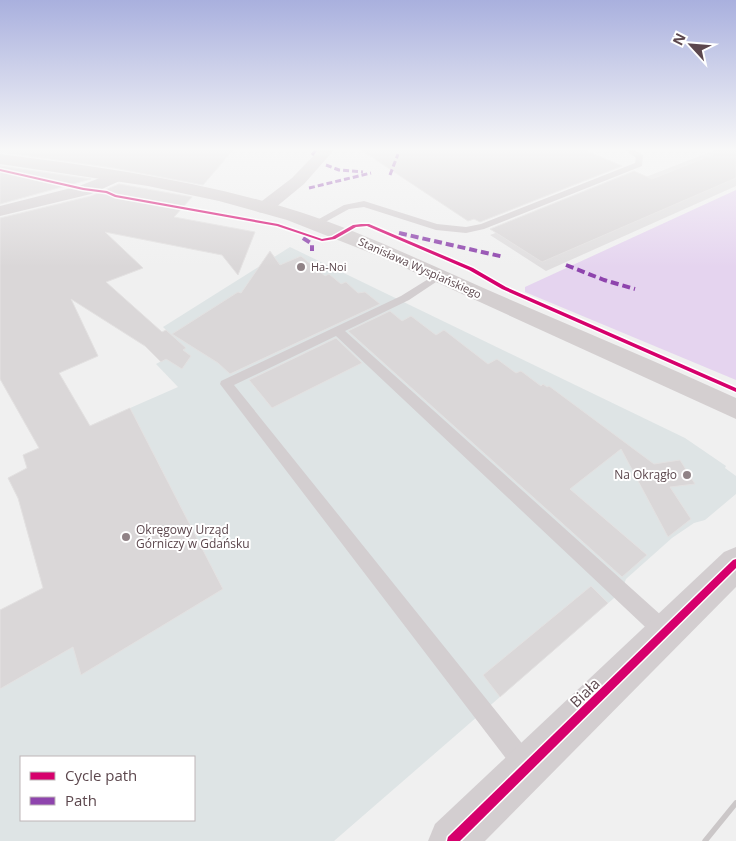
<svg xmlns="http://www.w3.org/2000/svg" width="736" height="841" viewBox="0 0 736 841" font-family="'Open Sans',sans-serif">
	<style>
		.commercial { fill: #dee4e5; fill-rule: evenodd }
		.education { fill: #e0dedf }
		.green { fill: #e5d4ef }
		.building { fill: #dad7d8; stroke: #e3e1e1 }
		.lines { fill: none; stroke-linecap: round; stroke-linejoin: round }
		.lane { fill: #d3ced0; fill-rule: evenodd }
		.street { fill: #d3ced0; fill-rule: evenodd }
		.secondary { fill: #d4cfd0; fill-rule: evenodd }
		.rail { stroke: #cbc7c8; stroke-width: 5.5 }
		.quiet-far1 { stroke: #8e44ad; stroke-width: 3; stroke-dasharray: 6 3; stroke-linecap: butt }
		.quiet { stroke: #8e44ad; stroke-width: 4; stroke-dasharray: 8 4; stroke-linecap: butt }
		.cycleway-casing { stroke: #fff; stroke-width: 3 }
		.cycleway { fill: #d6006c; fill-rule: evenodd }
		.poi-dot { fill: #908286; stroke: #fff; stroke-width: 2 }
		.labels { text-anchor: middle; stroke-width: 4; stroke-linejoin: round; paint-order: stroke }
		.far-poi-label { font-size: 11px; fill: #5c474d; stroke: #fff; text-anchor: start }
		.far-street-label { font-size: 11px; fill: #5c474d; stroke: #fff }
		.poi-label { font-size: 12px; fill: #5c474d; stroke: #fff; text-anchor: end }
		.near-street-label { font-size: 15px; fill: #5c474d; stroke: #fff }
	</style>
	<rect width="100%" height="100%" fill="#f0f0f0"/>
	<path class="commercial" d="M290,247L685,438L726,466L725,468L736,476V494L705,520L694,523L672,538L626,579L621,592L334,841H0V610L43,588L24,520L40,512L23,509L8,478L28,470L23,455L178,387L156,364L185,348L163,327ZM21,757H194V820H21Z"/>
	<polygon class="education" points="715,150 736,150 736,186 546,271 490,235 615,189"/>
	<polygon class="green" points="736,190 736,380 525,292 525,287"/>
	<g class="building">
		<polygon points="0,150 233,150 203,185 114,168 0,152"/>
		<polygon points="361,150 585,150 622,166 480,222 474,219 468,221"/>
		<polygon points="724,150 736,150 736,178 542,262 490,229 634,171 652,179"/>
		<polygon points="0,166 91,179 0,204"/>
		<polygon points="119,184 192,197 174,217 255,232 238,275 222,255 105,232 143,268 106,282 162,332 166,330 186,348 183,350 191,356 182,369 166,359 161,362 145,346 71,299 98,356 59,373 90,426 130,408 223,589 81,675 73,647 0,689 0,610 43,588 18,498 8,478 27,468 23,455 39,448 0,379 0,218 91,196"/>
		<polygon points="270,251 280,265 301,256 325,276 329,274 341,284 346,282 358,293 365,292 380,304 230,374 218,363 172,334 238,292 241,293"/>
		<polygon points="390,311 402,321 411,316 436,335 444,330 488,364 497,359 516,373 521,371 541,386 543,384 547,387 549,386 654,464 680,460 695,484 670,487 691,519 668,537 621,449 570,489 647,555 622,577 348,331"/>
		<polygon points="336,338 362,363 272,408 249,380"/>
		<polygon points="591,586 608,603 500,697 483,675"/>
	</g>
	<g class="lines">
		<g class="lane">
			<polygon points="626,150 634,150 643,155 642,166 484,229 466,233 436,230 364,207 349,209 318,226 315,227 310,224 344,205 364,201 437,224 466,227 481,224 635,163 636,158"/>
			<polygon points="438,273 443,276 442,278 409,300 345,331 672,625 674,632 672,639 665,641 658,639 336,336 234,385 533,757 536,765 533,773 525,776 517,773 220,384 221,381 401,296"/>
		</g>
		<g class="street">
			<polygon points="319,150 334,150 304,184 270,212 264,213 258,212 255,208 258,204 292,178"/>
			<polygon points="118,171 124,173 126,176 124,179 91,194 0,216 0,206 79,186"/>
			<polygon points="736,547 736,587 485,841 428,841 435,824 724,552"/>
		</g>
		<path class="secondary" d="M0,154C101,167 203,181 300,212C364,233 426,263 488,290C571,326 654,360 736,398V419L381,257L287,220L219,201L148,186L0,164Z"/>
		<polyline class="rail" points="705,841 736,803"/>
		<g class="quiet-far1">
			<polyline points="312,155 316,150"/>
			<polyline points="326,165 339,170 363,172"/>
			<polyline points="390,175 398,154"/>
			<polyline points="309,188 371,173"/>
		</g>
		<g class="quiet">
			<polyline points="399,233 504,257"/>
			<polyline points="303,238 312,244 312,251"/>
			<polyline points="566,265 604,280 635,289"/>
		</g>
		<g class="cycleway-casing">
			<g id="cycleway">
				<polygon points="0,169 84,188 107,191 116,195 278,224 322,239 332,237 353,225 361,224 369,224 473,268 506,287 736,388 736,392 502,289 469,270 367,226 356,227 335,239 322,241 277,226 115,197 106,193 83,190 0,171"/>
				<polygon points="736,559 736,568 460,841 447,841 448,837 733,560"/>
			</g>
		</g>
		<use href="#cycleway" class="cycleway"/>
	</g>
	<linearGradient id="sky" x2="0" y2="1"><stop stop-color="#a9b0de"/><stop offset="0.56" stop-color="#f8f8f8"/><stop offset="1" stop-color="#f8f8f8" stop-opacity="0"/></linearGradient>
	<rect width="736" height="267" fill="url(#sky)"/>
	<g class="poi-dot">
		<circle cx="301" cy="267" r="5"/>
		<circle cx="687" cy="475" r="5"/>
		<circle cx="126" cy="537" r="5"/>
	</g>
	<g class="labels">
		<g class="far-poi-label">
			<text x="311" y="271">Ha-Noi</text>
		</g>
		<g class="far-street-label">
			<text transform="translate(420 268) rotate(24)" y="4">Stanisława Wyspiańskiego</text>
		</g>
		<g class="poi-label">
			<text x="677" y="479">Na Okrągło</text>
			<text x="136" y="534" text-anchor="start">Okręgowy Urząd<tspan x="136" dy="14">Górniczy w Gdańsku</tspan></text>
		</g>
		<g class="near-street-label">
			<text transform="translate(585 693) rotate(-44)" y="5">Biała</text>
		</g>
	</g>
	<rect x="20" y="756" width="175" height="65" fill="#ffffff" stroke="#beb5b8"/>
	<rect x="30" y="772" width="25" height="8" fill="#d6006c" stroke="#beb5b8"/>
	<text x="65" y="781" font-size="15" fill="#5c474d">Cycle path</text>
	<rect x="30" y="797" width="25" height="8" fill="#8e44ad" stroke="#beb5b8"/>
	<text x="65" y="806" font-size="15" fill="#5c474d">Path</text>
	<g transform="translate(691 45) rotate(296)" stroke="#ffffff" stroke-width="4" paint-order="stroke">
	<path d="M0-4L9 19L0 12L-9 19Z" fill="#5c474d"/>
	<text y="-8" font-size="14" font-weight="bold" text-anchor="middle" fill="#5c474d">N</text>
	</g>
</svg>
